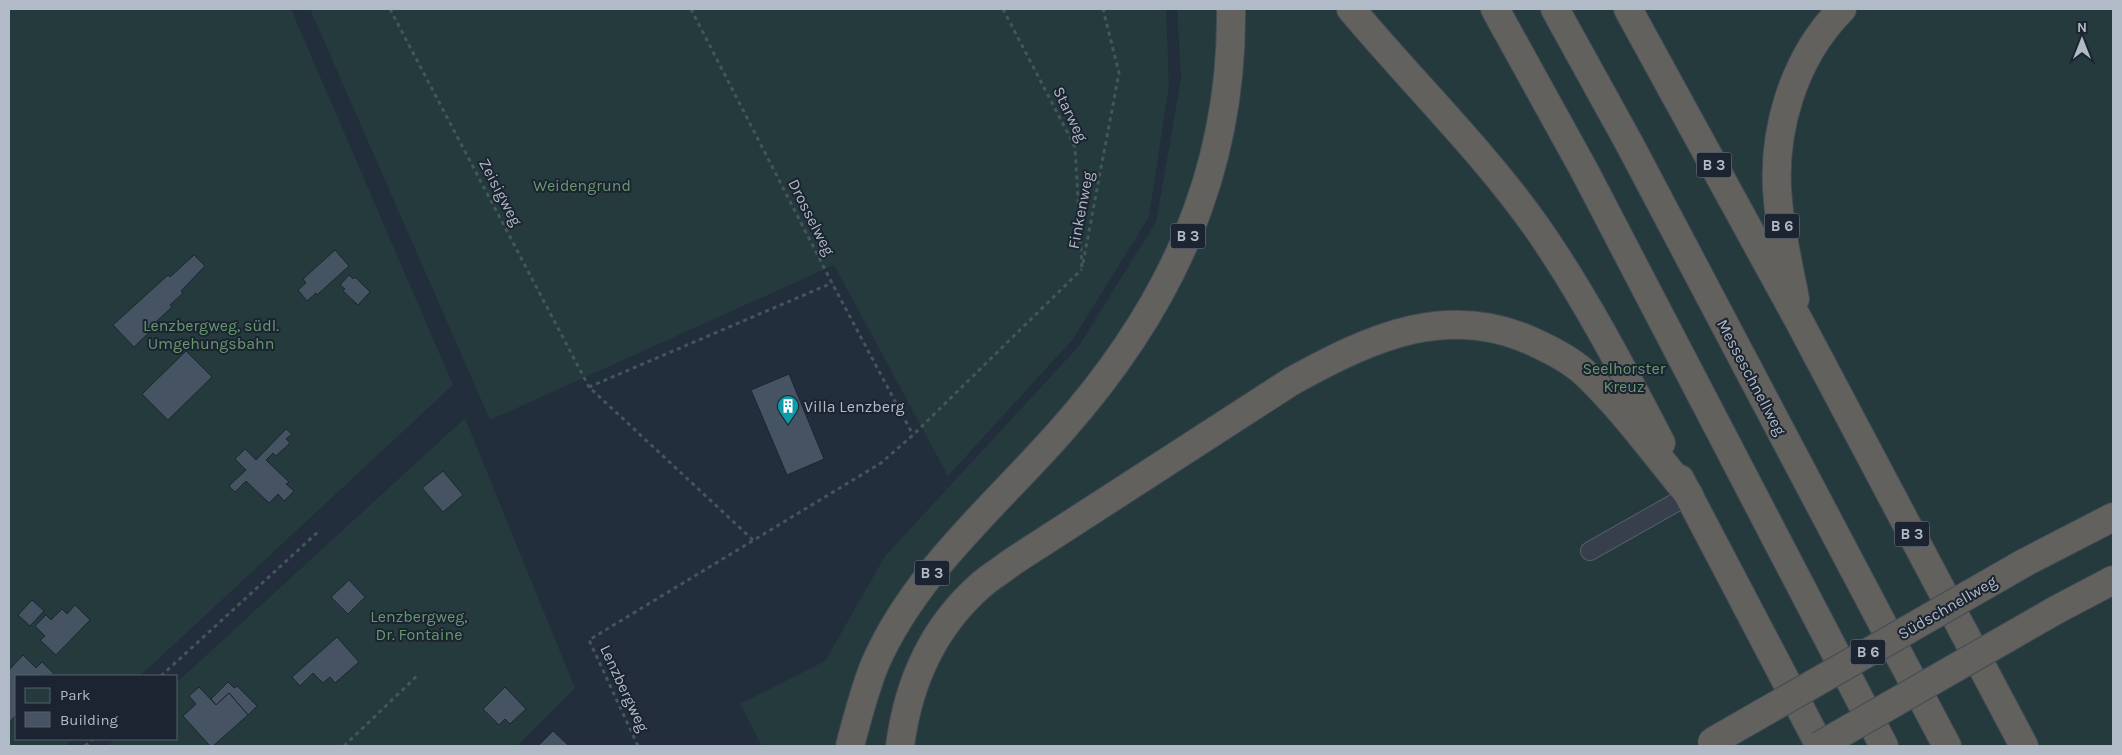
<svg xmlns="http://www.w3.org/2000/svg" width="2122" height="755" viewBox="0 0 2122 755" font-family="Karla,sans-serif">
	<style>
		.green { fill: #243a3c }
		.building { fill: #465362; stroke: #1d2632 }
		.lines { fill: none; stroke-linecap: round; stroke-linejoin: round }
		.service-casing { stroke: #545d69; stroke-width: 20 }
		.trunk-casing { stroke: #414a56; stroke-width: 30 }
		.path { stroke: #415759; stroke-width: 3; stroke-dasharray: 4 4; stroke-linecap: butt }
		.service { stroke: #363f4b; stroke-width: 18 }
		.trunk { stroke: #62615e; stroke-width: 28 }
		.trunk-bridge-casing { stroke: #414a56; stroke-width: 30; stroke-linecap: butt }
		.trunk-bridge { stroke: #62615e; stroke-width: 28 }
		.labels { text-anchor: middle; stroke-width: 4; stroke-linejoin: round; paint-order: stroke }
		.shield { fill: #1b2430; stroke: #848d9a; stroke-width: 1 }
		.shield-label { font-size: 15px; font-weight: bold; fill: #b1bac7 }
		.street-label { font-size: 16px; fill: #b1bac7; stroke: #1b2430 }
		.park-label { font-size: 16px; fill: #679870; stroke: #1b2430 }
		.poi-label { font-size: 16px; fill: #b1bac7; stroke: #1b2430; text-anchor: start }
	</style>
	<rect width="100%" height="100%" fill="#222e3b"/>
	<g class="green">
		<polygon points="9,9 291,9 453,385 140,676 16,676 16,739 73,739 65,746 9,746"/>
		<polygon points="310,9 1166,9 1169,85 1149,217 1073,339 948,476 834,265 490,420"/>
		<polygon points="1177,9 2113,9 2113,746 762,746 740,704 825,661 885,556 1078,347 1156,222 1181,79"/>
		<polygon points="465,418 575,688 517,746 107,746 115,739 176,739 176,683"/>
	</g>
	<g class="building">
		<polygon points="335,250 349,266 317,295 316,293 307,301 298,290 306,283 303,279"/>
		<polygon points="194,255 205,266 181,291 183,293 170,305 172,307 157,321 159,323 134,347 113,325 168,275 170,277"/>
		<polygon points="349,275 353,279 355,277 370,292 358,305 343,291 345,289 340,285"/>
		<polygon points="186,351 212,377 168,420 142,394"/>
		<polygon points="789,374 824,459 787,475 751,390"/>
		<polygon points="286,429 292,434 286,439 290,443 276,456 273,453 266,460 289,482 286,484 294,491 284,501 278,494 269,503 246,481 235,492 229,486 246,470 235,459 245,449 256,460"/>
		<polygon points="443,471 463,495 443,512 422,488"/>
		<polygon points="349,580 365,597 348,614 331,597"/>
		<polygon points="32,600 44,611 30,626 18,615"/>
		<polygon points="75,605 90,620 56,655 40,640 45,636 35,626 46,615 51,620 62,609 67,614"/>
		<polygon points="337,637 359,662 335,683 330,677 323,683 313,673 300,686 292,677"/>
		<polygon points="23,655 36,668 42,662 55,675 16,676 16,715 9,723 9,670"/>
		<polygon points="228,682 234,688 237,686 257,706 248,715 229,693 216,705 211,699"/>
		<polygon points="199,687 216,705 229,693 248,715 213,746 210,746 183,716 196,704 189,696"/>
		<polygon points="505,687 526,709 510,724 505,719 499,725 483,709"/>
		<polygon points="553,731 569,746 538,746"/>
	</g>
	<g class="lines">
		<g class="service-casing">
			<polyline id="service" points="1590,551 1689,495"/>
		</g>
		<g class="trunk-casing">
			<g id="trunk">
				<path d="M1351,9C1412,82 1484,152 1538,229C1585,297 1623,370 1661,443"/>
				<polyline points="1495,9 1584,170 1884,746"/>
				<polyline points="1555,9 1629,143 1947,746"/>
				<polyline points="1628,9 1799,321 2024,746"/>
				<path d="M1795,299C1789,267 1781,234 1778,201C1771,133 1793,58 1842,9"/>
				<polyline points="1680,479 1820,746"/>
				<polyline points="2024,563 2113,517"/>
				<polyline points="2056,610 2113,580"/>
				<path d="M850,746C857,719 864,691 875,664C915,572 996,505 1061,431C1169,309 1233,174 1231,9"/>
				<path d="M900,746C908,684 933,627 981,585C990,577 1002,570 1012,562L1292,381C1372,337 1451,300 1540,345C1557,353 1575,363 1588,376C1625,412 1656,455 1689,495"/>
			</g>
		</g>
		<g class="path">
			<polyline points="390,9 589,387"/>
			<polyline points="691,9 832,283 913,435"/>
			<polyline points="1003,9 1075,147 1082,269"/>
			<polyline points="1083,263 1119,73 1103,9"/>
			<polyline points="753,540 589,387 832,283"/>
			<polyline points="161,676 320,530"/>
			<polyline points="85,746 93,739"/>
			<polyline points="344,746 418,675"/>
			<polyline points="638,746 589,640 881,463 913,435 1082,269"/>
		</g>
		<use href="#service" class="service"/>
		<use href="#trunk" class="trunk"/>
		<g class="trunk-bridge-casing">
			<g id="trunk-bridge">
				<polyline points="1712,742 2024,563"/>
				<polyline points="1819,746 2056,610"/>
			</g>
		</g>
		<use href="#trunk-bridge" class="trunk-bridge"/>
	</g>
	<defs>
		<g id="building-pin" transform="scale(1.125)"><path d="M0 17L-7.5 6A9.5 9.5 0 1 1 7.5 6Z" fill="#0f9aa8" stroke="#1b2430"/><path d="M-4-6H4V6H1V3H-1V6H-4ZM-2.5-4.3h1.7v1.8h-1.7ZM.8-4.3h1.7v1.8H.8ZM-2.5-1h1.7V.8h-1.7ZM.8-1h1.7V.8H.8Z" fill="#fff"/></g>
	</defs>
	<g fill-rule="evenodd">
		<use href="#building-pin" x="788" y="406"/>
	</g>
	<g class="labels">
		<g class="shield">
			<rect x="1696.5" y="152.5" width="35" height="25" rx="4"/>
			<rect x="1764.5" y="213.5" width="35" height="25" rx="4"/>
			<rect x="1170.5" y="223.5" width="35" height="25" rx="4"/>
			<rect x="1894.5" y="521.5" width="35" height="25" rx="4"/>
			<rect x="914.5" y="560.5" width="35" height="25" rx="4"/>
			<rect x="1850.5" y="639.5" width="35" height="25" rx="4"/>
		</g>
		<g class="shield-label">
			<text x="1714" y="170">B 3</text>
			<text x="1782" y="231">B 6</text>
			<text x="1188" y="241">B 3</text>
			<text x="1912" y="539">B 3</text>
			<text x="932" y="578">B 3</text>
			<text x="1868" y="657">B 6</text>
		</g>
		<g class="street-label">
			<text transform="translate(1071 114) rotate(64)" y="6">Starweg</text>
			<text transform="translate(501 192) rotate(62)" y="6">Zeisigweg</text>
			<text transform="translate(1080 210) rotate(-79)" y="6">Finkenweg</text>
			<text transform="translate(812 217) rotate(63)" y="6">Drosselweg</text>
			<text transform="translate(1752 377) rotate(62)" y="6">Messeschnellweg</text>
			<text transform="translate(1947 607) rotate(-30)" y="6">Südschnellweg</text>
			<text transform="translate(625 688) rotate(65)" y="6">Lenzbergweg</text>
		</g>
		<g class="park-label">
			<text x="582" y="191">Weidengrund</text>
			<text x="211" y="331">Lenzbergweg, südl.<tspan x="211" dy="18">Umgehungsbahn</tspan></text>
			<text x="1624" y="374">Seelhorster<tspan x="1624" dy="18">Kreuz</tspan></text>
			<text x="419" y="622">Lenzbergweg,<tspan x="419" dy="18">Dr. Fontaine</tspan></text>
		</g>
		<g class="poi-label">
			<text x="804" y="412">Villa Lenzberg</text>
		</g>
	</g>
	<rect width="2122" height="755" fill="none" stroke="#b1bac7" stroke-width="20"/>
	<rect x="15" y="675" width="162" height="65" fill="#1b2430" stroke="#57606c"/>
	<rect x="25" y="688" width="25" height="15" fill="#243a3c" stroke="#57606c"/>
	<text x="60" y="700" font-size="15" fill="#b1bac7">Park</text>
	<rect x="25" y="712" width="25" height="15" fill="#465362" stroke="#57606c"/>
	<text x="60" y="725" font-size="15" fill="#b1bac7">Building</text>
	<g transform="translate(2082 40)" stroke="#1b2430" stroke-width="4" paint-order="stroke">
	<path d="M0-4L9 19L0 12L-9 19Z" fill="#b1bac7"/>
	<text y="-8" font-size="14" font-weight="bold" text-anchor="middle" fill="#b1bac7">N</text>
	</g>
</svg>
